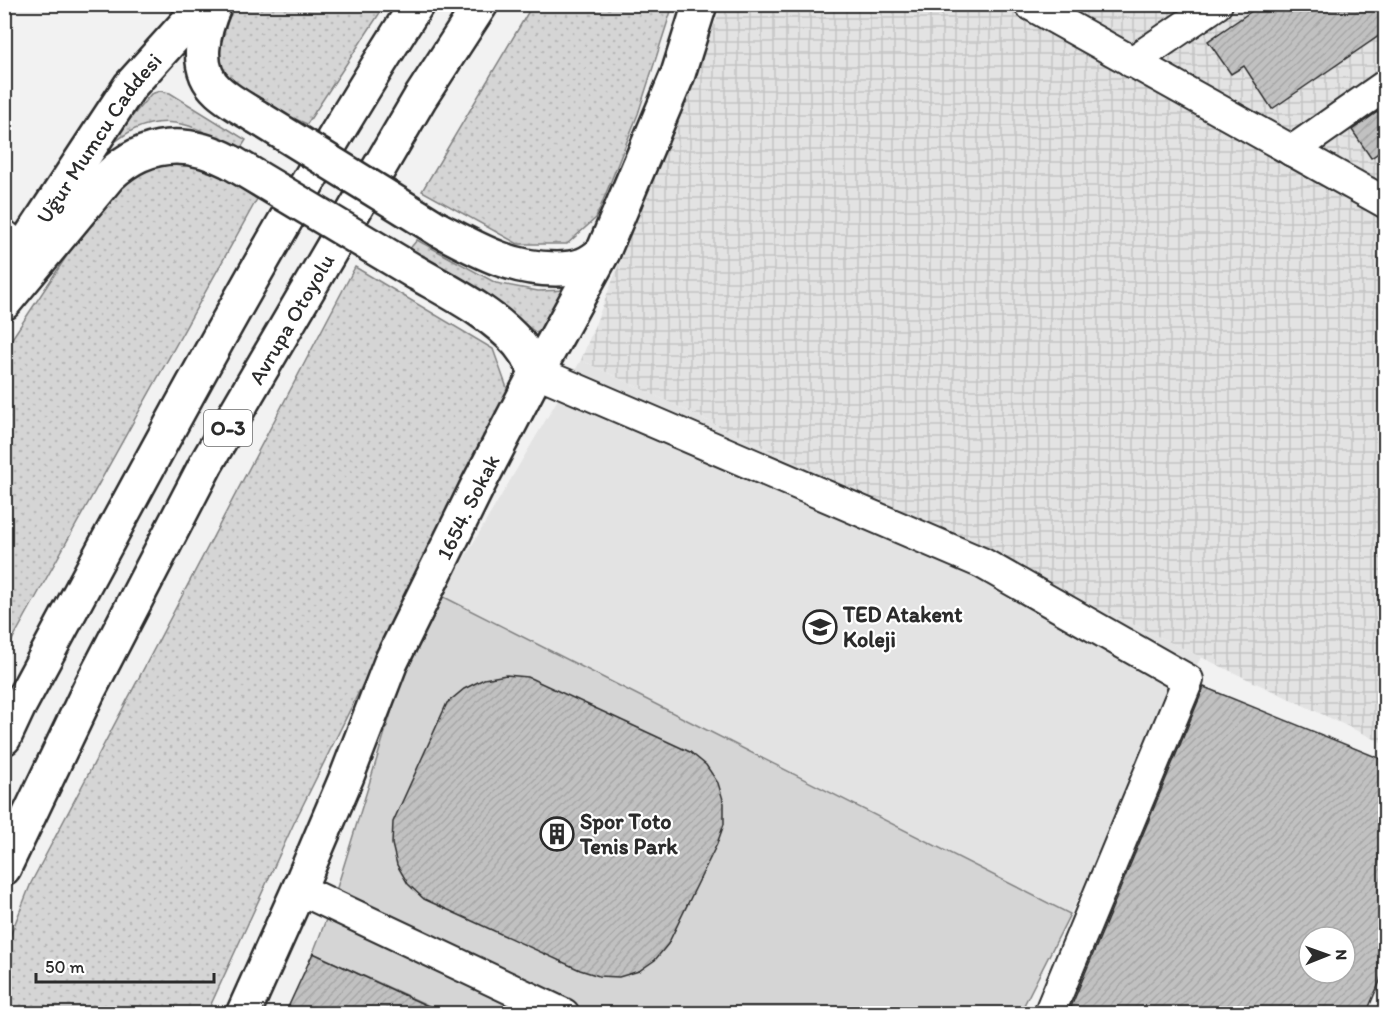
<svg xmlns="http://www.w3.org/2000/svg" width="1390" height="1018" viewBox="0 0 1390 1018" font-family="Itim,sans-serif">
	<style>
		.built { fill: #e3e3e3 }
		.industrial { fill: url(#industrial-grid) }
		.grass { fill: url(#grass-dots); stroke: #808080; stroke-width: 1.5 }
		.pitch { fill: #d5d5d5; stroke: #808080; stroke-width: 1.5 }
		.building { fill: url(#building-hatch); stroke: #2b2b2b; stroke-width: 1.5; fill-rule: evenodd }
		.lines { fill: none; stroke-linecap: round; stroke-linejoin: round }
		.minor-casing { stroke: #2b2b2b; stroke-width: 34 }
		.major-casing { stroke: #2b2b2b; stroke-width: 38 }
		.highway-casing { stroke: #2b2b2b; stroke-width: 38 }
		.minor { stroke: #fff; stroke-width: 30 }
		.major { stroke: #fff; stroke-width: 33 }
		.highway { stroke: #fff; stroke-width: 33 }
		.major-bridge-casing { stroke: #2b2b2b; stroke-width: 38; stroke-linecap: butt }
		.major-bridge { stroke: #fff; stroke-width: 33 }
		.labels { text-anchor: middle; stroke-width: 4.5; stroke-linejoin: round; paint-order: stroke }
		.shield { fill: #fff; stroke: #6b6b6b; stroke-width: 1.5 }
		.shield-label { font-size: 21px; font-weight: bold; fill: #2b2b2b }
		.street-label { font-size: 22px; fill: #2b2b2b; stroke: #fff }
		.poi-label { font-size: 22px; font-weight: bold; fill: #2b2b2b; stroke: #fff; text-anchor: start }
	</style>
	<defs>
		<pattern id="industrial-grid" width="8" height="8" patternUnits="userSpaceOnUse" patternTransform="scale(1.5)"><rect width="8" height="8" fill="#e3e3e3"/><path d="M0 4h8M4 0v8" fill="none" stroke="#c3c3c3"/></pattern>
		<pattern id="grass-dots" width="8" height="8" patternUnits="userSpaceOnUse" patternTransform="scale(1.5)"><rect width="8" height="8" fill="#d5d5d5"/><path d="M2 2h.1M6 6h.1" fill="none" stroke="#b7b7b7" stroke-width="1.8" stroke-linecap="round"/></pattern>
		<pattern id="building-hatch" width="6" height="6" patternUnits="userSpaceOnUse" patternTransform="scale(1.5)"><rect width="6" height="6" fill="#c1c1c1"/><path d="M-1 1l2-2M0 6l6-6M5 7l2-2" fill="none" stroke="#a6a6a6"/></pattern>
	</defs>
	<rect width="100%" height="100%" fill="#f2f2f2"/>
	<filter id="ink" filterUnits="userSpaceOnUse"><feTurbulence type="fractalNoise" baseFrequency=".0167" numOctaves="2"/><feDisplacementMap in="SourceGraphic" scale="12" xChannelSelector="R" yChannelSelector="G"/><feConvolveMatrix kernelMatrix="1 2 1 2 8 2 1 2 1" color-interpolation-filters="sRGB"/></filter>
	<g filter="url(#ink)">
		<polygon class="built" points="581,360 1201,657 1070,914 442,596"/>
		<polygon class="industrial" points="722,5 1385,5 1385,744 1201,657 581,360"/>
		<g class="grass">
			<polygon points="533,4 673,5 638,114 596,218 567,244 518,244 422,191"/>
			<polygon points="236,5 385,5 307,124 242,96 215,60 232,9"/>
			<path d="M160,91L170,93L246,140L239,151C205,132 175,111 135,129C124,134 114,143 104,150L151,94Z"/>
			<polygon points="166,160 209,168 257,199 11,642 5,655 5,349 84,230 127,180 147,166"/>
			<polygon points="417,240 496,283 538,291 566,290 541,336 501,307 407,252"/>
			<polygon points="355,267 493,349 508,391 294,823 207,1013 5,1014 5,949 31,883"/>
		</g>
		<polygon class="pitch" points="442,596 1070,914 1020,1013 445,1013 313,953 332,904 399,687"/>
		<g class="building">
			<polygon points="1262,4 1386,4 1386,31 1272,109 1244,66 1231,74 1208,41"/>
			<polygon points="1386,106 1386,148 1371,158 1352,130"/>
			<polygon points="506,675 528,677 690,752 706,765 718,783 724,803 724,824 717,844 668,944 655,960 639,971 619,977 599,976 580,970 424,899 408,884 397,865 392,844 393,822 447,703 464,689 484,679"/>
			<path d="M1204,687L1386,761V967L1366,1014H1087L1071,1007ZM1309,937H1345V973H1309Z"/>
			<polygon points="313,953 445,1014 285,1014"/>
		</g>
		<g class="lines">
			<g class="minor-casing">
				<g id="minor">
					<polyline points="1029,4 1386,203"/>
					<polyline points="1132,62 1217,4"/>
					<polyline points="1292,151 1386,85"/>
					<polyline points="4,235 22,250"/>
					<polyline points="537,372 982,563 1188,680 1049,1014"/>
					<polyline points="299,889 564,1014"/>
				</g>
			</g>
			<g class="major-casing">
				<g id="major">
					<path d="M215,4C203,31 193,69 218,91C229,101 244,109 257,117"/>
					<path d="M438,229C478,250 510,269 556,269C565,269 575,268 583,265C591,262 597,257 603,252"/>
					<path d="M415,272C451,293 492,313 519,344C526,353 532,363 537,372"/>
					<path id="s1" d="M4,279L22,250L130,86L204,4"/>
					<path d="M4,303L109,176C145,141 187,139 231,162"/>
					<path id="s2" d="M243,1014L299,889L347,776L391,662L477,487L530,385L603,252L678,74L700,4"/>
				</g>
			</g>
			<g class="highway-casing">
				<g id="highway">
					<path d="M4,738L18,708C146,471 271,231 417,4"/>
					<path id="s3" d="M4,868L89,690L206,464L420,98L481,4"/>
				</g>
			</g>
			<use href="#minor" class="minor"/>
			<use href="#major" class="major"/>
			<use href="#highway" class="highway"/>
			<g class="major-bridge-casing">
				<g id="major-bridge">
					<polyline points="257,117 438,229"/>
					<polyline points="231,162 415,272"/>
				</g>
			</g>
			<use href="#major-bridge" class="major-bridge"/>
		</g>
	</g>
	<defs>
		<g id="school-ring" transform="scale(1.725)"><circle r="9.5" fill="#fff" stroke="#2b2b2b" stroke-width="1.5"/><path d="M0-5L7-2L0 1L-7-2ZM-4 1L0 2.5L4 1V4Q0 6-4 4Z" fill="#2b2b2b"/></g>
		<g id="building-ring" transform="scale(1.725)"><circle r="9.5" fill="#fff" stroke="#2b2b2b" stroke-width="1.5"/><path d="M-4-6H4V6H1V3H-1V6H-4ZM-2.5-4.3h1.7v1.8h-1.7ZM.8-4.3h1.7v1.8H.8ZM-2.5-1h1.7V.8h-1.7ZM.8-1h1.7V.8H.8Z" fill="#2b2b2b"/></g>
	</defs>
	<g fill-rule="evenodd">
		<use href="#school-ring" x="820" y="627"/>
		<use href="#building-ring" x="557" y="834"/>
	</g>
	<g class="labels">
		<rect class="shield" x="204" y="410" width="48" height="36" rx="4.5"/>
		<g class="shield-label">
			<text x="228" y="435">O-3</text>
		</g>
		<g class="street-label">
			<text dy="8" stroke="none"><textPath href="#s1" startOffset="170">Uğur Mumcu Caddesi</textPath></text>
			<text dy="8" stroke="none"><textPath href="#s3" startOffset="620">Avrupa Otoyolu</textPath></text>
			<text dy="8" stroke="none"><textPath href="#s2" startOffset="555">1654. Sokak</textPath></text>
		</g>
		<g class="poi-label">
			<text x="843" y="622">TED Atakent<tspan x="843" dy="25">Koleji</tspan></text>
			<text x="580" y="829">Spor Toto<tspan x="580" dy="25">Tenis Park</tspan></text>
		</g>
	</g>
	<rect width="1390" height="1018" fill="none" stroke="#fff" stroke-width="24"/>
	<rect x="12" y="12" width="1366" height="994" fill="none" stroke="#2b2b2b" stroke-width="2" filter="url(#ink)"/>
	<g transform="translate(1327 955) rotate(89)"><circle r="28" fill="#ffffff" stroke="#aaaaaa" stroke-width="1.5"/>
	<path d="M0-4.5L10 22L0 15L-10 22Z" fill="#2b2b2b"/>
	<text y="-9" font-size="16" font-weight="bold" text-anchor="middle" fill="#2b2b2b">N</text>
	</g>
	<path d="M36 973v9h178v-9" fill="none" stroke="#2b2b2b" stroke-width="3"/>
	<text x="45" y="973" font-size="18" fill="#2b2b2b" stroke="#ffffff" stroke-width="4.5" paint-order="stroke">50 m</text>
</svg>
